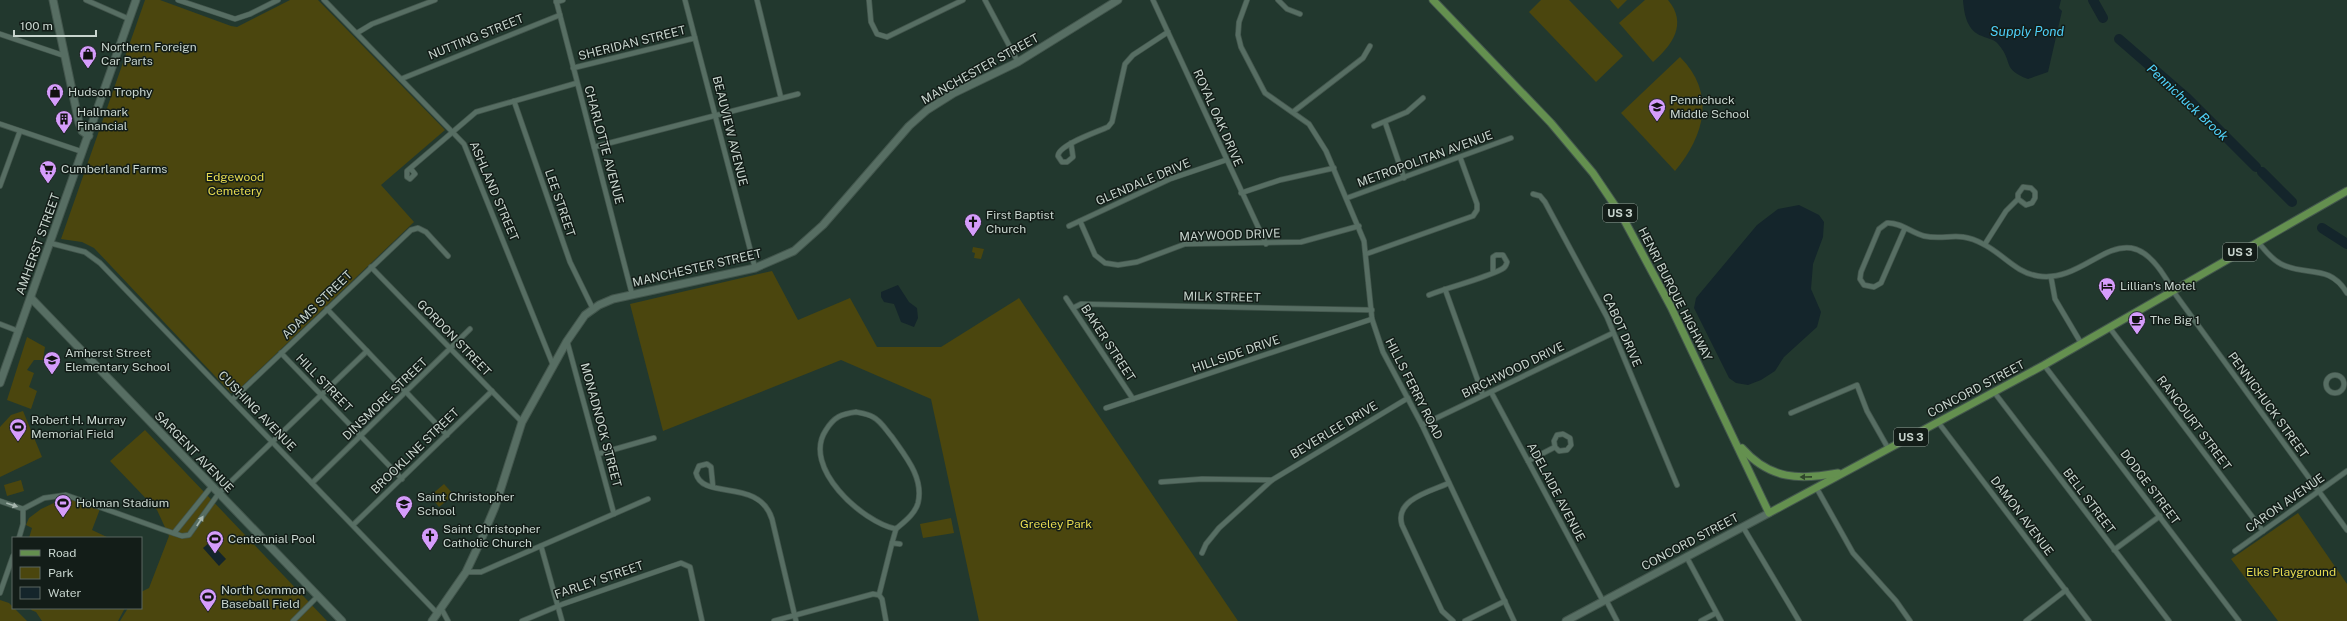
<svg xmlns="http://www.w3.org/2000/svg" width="2347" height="621" viewBox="0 0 2347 621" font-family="'Public Sans',sans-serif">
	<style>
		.green { fill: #4b460e }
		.water { fill: #14252b }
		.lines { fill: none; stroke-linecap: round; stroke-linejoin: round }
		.river { stroke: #14252b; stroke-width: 10 }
		.street-casing { stroke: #43564d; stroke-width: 6 }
		.secondary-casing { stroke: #43564d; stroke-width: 9 }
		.primary-casing { stroke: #43564d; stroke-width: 9 }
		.street { stroke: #576e63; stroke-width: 4.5 }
		.secondary { stroke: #576e63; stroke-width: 7 }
		.primary { stroke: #64904f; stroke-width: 7 }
		.oneway { fill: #2f452b }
		.oneway2 { fill: #a6b6ae }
		.labels { text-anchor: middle; stroke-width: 3; stroke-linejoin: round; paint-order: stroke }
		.shield { fill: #131d18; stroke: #929e97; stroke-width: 1 }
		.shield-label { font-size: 11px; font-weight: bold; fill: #c8d5ce }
		.street-label { font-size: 12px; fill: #c8d5ce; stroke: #131d18 }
		.poi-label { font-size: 12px; fill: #c8d5ce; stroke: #131d18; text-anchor: start }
		.park-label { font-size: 12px; fill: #e7db50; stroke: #131d18 }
		.water-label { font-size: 13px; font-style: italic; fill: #4fd0f9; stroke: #131d18 }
	</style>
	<rect width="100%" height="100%" fill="#22382e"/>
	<g class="green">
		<polygon points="145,0 160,0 231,26 237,27 290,0 318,0 445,130 381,185 414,222 235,393 231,393 94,248 82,242 61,239"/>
		<polygon points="1541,0 1569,0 1623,56 1596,82 1529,12"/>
		<polygon points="1610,0 1627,0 1618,9"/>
		<path d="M1645,0H1668C1688,24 1672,45 1653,62L1619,23Z"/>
		<path d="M1680,57C1716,93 1705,135 1675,171L1621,113Z"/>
		<polygon points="973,247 984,249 981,259 974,258 975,253 972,252"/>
		<polygon points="772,271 798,320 850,298 877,347 941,347 1019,298 1238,621 979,621 931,399 841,360 663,431 630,304"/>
		<polygon points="27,337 45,347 43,360 34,360 27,370 34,373 29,387 37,391 31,409 7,400"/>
		<polygon points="23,411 42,457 0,477 0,427 11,415"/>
		<polygon points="145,430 327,621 120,621 128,608 141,608 141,592 149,588 169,536 157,510 110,461"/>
		<polygon points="21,480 24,491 7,496 4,485"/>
		<polygon points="444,484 454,495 439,507 430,496"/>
		<polygon points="72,499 100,509 92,530 109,538 29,538 32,528 26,525 29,518 41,509 56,502"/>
		<polygon points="2298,513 2347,584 2347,621 2278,621 2231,559"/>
		<polygon points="951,518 954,533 923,538 920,524"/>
		<polygon points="0,600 9,603 27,621 0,621"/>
		<polygon points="32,608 125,608 118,621 42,621 36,612 31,610"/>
	</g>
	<g class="water">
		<path d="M1963,0H2061L2059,8L2062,11L2048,72L2028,79C2001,69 2014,62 1998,44C1994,39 1988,39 1982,36C1967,31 1964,14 1963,0Z"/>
		<polygon points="1799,205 1819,215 1824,222 1823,237 1813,264 1811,289 1821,312 1817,327 1784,357 1775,371 1761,380 1748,385 1736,383 1729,378 1694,308 1696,298 1757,225 1778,209"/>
		<polygon points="898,285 909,302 917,308 918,318 914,327 901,322 894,304 884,302 881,297 881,292"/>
		<polygon points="210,542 226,559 219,566 203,548"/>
	</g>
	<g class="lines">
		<g class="river">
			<polyline points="2093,0 2103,18"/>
			<polyline points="2119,39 2187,98 2256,167"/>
			<polyline points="2262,172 2292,202"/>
			<polyline points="2322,228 2347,244"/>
		</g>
		<g class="street-casing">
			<g id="street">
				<polyline points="86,0 129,19"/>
				<polyline points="178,0 235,19 250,14 278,0"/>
				<polyline points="324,0 464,144 553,365"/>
				<polyline points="556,0 632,294"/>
				<polyline points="685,0 755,268"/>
				<polyline points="757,0 781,98"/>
				<polyline points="869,0 871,22 877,34 887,37 963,0"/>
				<polyline points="985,0 1018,62"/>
				<polyline points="1153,0 1266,244"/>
				<polyline points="1247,0 1239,22 1238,35 1241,47 1265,93 1309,124 1326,151 1364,241 1372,319 1383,352 1422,425 1514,621"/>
				<polyline points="1278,0 1287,9 1300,14"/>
				<polyline points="556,2 563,0"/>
				<polyline points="357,33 372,24 435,0"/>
				<polyline points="0,34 65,56"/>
				<polyline points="573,68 695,38"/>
				<polyline points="401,79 560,15"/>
				<polyline points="514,101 570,262 593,309"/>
				<polyline points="1293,112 1363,58 1370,46"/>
				<polyline points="1385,122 1404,178"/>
				<polyline points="0,124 83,152"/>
				<polyline points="1374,126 1407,112 1423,98"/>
				<path d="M1071,143L1073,157L1067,162H1062L1058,156C1058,145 1097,132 1108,127L1112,122L1125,64L1133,55L1168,32"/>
				<polyline points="594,147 798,94"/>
				<polyline points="411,169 415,174 410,179 407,177 407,171 476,112 577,83"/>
				<polyline points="0,186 20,131"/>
				<polyline points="1241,193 1280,180 1334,168"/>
				<polyline points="1533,194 1540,196 1545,202 1607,317 1677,485"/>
				<polyline points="1347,198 1511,138"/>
				<polyline points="1080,221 1095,255 1105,263 1118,265 1137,262 1185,244 1301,242 1359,226"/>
				<polyline points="1069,226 1170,179 1226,160"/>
				<path d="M1905,228L1881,283L1874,287L1864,285L1860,279L1861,272L1879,229L1887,223C1900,222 1912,233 1924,236C1946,241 1958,230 1983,244C2002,253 2016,273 2038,276C2094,285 2125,198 2173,291L2347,530"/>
				<path d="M2258,242C2265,250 2271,259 2281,264C2306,277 2329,263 2347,293"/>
				<polyline points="50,243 85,252 100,263 437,613"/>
				<polyline points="1985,244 2006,211 2018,199 2026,205 2032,203 2035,198 2035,192 2031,188 2023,187 2018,194 2018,199"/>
				<polyline points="1366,254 1473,216 1477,210 1477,204 1460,157"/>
				<polyline points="371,267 522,422"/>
				<polyline points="2051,277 2055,299 2081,343"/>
				<polyline points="1445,289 1483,395"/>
				<path d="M1429,295C1451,286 1481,280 1502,269C1506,267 1506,265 1507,262L1503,255H1496L1493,257V273"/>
				<polyline points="1066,298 1133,399"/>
				<polyline points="1073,308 1081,304 1372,310"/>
				<polyline points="327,309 447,435"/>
				<polyline points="0,324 18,331"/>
				<polyline points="2109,327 2263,531"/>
				<polyline points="567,341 614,514"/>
				<polyline points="281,353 402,479"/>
				<polyline points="2044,365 2239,621"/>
				<circle cx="2335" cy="384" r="9"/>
				<polyline points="1491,392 1603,601"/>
				<polyline points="1994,392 2169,621"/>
				<polyline points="232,400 411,230 418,228 426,232 448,256"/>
				<polyline points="1106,408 1372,319"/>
				<path d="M856,412C861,413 868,414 873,417C881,421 886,430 892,437C906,457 924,478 918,503C915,514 904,522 896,529C862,522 801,467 826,430C834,417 841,414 856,412Z"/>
				<polyline points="1791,413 1857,385 1867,411 1888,448"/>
				<polyline points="1938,422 2089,621"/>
				<polyline points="1422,425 1613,333"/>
				<polyline points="598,454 654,438"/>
				<polyline points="1528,461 1555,447 1559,451 1567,450 1571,445 1570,438 1563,434 1557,435 1554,441 1555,447"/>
				<polyline points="1161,482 1202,479 1272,480"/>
				<polyline points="312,483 470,329"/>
				<path d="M1449,483C1432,491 1394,499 1402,525L1442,611L1453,621"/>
				<path d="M713,487L711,467L707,464L699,466L696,473C702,501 759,477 772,519L796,621"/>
				<polyline points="1816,487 1853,553 1896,601 1910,621"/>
				<polyline points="0,501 23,509"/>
				<polyline points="23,509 44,498 66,495 161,529 182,536 189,535 219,493 367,351"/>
				<polyline points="353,525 492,391"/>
				<polyline points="1743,527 1799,621"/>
				<polyline points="174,533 212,486"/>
				<polyline points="19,538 23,524 23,509"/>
				<polyline points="892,543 896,529"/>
				<polyline points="541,546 562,621"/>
				<polyline points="2114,550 2160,516"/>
				<polyline points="2235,551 2347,471"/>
				<polyline points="1202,553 1206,544 1219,528 1272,480 1408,398"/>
				<polyline points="1686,556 1721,621"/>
				<polyline points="466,572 481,572 648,499"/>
				<polyline points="0,593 13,556"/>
				<polyline points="1606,600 1617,621"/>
				<polyline points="441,608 448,621"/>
				<polyline points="293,621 318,596"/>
				<polyline points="522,621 563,604 681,563 690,567 702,621"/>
				<polyline points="774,621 873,594 879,595"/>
				<polyline points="886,621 882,599 879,595 892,543 900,544"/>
				<polyline points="1465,621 1505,601"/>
				<polyline points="1701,621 1716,613"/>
				<polyline points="2026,621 2066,590"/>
			</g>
		</g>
		<g class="secondary-casing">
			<g id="secondary">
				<polyline points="53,0 79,123 82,131 89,136"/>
				<polyline points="31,298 342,621"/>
				<polyline points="0,383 136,0"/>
				<polyline points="432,621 466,572 481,540 495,507 522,422 567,341 585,315 599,305 613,299 755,268 794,251 823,225 909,126 927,110 954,93 1018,62 1118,0"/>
				<polyline points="1566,621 1769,513"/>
			</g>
		</g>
		<g class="primary-casing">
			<g id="primary">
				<polyline points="1433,0 1551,123 1593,173 1622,216 1671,307 1769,513 2044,365 2347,191"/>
				<path d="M1742,448C1770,480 1800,480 1838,473"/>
			</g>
		</g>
		<use href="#street" class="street"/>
		<use href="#secondary" class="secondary"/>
		<use href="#primary" class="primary"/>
	</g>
	<defs><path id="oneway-solid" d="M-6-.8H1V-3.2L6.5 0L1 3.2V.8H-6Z"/></defs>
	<use class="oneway" href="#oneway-solid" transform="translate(1806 477) rotate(179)"/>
	<g class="oneway2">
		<use href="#oneway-solid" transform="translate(12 505) rotate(19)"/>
		<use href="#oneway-solid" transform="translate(200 521) rotate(-57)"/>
	</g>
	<defs>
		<g id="shop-pin" transform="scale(0.9)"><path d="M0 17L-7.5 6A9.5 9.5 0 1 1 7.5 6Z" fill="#d59cfb" stroke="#131d18"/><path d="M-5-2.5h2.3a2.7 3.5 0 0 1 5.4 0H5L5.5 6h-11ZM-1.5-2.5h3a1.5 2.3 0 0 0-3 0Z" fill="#111"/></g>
		<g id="school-pin" transform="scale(0.9)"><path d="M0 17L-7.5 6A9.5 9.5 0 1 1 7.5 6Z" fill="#d59cfb" stroke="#131d18"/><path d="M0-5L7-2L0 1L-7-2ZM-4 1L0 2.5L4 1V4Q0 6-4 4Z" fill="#111"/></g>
		<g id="building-pin" transform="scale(0.9)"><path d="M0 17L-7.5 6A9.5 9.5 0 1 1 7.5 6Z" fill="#d59cfb" stroke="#131d18"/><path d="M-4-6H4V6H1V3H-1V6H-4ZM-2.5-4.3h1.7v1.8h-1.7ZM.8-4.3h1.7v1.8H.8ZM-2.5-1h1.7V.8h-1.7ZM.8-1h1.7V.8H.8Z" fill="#111"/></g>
		<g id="supermarket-pin" transform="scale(0.9)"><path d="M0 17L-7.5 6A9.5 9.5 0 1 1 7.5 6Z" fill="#d59cfb" stroke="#131d18"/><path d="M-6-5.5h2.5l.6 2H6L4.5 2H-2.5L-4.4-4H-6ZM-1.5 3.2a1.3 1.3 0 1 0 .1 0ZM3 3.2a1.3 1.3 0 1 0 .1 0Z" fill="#111"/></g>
		<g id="church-pin" transform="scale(0.9)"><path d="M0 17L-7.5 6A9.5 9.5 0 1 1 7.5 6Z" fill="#d59cfb" stroke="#131d18"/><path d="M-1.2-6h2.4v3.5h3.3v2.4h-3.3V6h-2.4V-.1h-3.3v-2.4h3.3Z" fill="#111"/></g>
		<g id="hotel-pin" transform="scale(0.9)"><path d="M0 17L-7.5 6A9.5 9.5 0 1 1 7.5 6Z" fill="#d59cfb" stroke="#131d18"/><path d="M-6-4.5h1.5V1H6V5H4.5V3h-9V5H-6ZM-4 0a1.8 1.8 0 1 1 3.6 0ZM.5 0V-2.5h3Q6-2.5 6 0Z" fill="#111"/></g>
		<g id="cafe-pin" transform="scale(0.9)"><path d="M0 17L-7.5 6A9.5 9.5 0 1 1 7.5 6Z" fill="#d59cfb" stroke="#131d18"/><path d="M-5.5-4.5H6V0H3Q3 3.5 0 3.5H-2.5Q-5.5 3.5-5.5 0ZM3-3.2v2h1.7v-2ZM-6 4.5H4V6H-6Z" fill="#111"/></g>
		<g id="stadium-pin" transform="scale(0.9)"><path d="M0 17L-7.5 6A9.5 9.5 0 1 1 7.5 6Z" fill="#d59cfb" stroke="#131d18"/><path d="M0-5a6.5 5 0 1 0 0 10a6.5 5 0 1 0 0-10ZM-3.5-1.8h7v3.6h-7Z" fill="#111"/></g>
	</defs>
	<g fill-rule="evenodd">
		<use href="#shop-pin" x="88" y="54"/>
		<use href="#shop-pin" x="55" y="92"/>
		<use href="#school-pin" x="1657" y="107"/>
		<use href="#building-pin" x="64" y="119"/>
		<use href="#supermarket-pin" x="48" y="169"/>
		<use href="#church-pin" x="973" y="222"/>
		<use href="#hotel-pin" x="2107" y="286"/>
		<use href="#cafe-pin" x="2137" y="320"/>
		<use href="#school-pin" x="52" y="360"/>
		<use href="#stadium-pin" x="18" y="427"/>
		<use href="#stadium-pin" x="63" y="503"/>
		<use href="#school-pin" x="404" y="504"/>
		<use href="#church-pin" x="430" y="536"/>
		<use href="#stadium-pin" x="215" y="539"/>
		<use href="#stadium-pin" x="208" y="597"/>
	</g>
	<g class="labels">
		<g class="shield">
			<rect x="1603" y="204" width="34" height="18" rx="3"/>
			<rect x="2223" y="243" width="34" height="18" rx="3"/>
			<rect x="1894" y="428" width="34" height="18" rx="3"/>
		</g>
		<g class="shield-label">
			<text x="1620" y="217">US 3</text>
			<text x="2240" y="256">US 3</text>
			<text x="1911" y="441">US 3</text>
		</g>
		<g class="street-label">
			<text transform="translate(476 37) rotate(-22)" y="4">NUTTING STREET</text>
			<text transform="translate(632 43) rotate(-14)" y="4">SHERIDAN STREET</text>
			<text transform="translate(980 69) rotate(-29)" y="4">MANCHESTER STREET</text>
			<text transform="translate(1218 118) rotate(66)" y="4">ROYAL OAK DRIVE</text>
			<text transform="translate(730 131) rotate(76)" y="4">BEAUVIEW AVENUE</text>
			<text transform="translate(604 145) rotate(75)" y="4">CHARLOTTE AVENUE</text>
			<text transform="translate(1425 159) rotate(-20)" y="4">METROPOLITAN AVENUE</text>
			<text transform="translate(1143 182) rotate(-23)" y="4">GLENDALE DRIVE</text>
			<text transform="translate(494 191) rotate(67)" y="4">ASHLAND STREET</text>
			<text transform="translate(560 203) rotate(71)" y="4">LEE STREET</text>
			<text transform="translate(1230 235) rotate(-2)" y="4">MAYWOOD DRIVE</text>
			<text transform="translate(38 244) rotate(-70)" y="4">AMHERST STREET</text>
			<text transform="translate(697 268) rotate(-13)" y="4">MANCHESTER STREET</text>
			<text transform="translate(1675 294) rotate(63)" y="4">HENRI BURQUE HIGHWAY</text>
			<text transform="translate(1222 297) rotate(1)" y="4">MILK STREET</text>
			<text transform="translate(317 305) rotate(-44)" y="4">ADAMS STREET</text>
			<text transform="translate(1622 330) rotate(66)" y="4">CABOT DRIVE</text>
			<text transform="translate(454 338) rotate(46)" y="4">GORDON STREET</text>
			<text transform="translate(1108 343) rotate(57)" y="4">BAKER STREET</text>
			<text transform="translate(1236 354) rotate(-19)" y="4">HILLSIDE DRIVE</text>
			<text transform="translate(1513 370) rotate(-26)" y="4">BIRCHWOOD DRIVE</text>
			<text transform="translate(324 383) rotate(46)" y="4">HILL STREET</text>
			<text transform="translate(1414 389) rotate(63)" y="4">HILLS FERRY ROAD</text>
			<text transform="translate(1976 389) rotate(-28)" y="4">CONCORD STREET</text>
			<text transform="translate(385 399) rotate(-44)" y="4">DINSMORE STREET</text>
			<text transform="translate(2268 405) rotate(54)" y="4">PENNICHUCK STREET</text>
			<text transform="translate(257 411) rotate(46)" y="4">CUSHING AVENUE</text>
			<text transform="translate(2194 423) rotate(53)" y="4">RANCOURT STREET</text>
			<text transform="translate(601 425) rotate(75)" y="4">MONADNOCK STREET</text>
			<text transform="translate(1334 430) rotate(-31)" y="4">BEVERLEE DRIVE</text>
			<text transform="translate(415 451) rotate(-44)" y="4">BROOKLINE STREET</text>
			<text transform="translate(194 452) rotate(46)" y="4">SARGENT AVENUE</text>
			<text transform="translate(2150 487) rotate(53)" y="4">DODGE STREET</text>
			<text transform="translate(1556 492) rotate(62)" y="4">ADELAIDE AVENUE</text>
			<text transform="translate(2089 501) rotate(53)" y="4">BELL STREET</text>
			<text transform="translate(2285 503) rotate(-35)" y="4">CARON AVENUE</text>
			<text transform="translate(2022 516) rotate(53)" y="4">DAMON AVENUE</text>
			<text transform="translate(1690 542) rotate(-28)" y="4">CONCORD STREET</text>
			<text transform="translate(599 580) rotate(-19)" y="4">FARLEY STREET</text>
		</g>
		<g class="poi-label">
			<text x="101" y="51">Northern Foreign<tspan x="101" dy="14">Car Parts</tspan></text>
			<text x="68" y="96">Hudson Trophy</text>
			<text x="1670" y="104">Pennichuck<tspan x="1670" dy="14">Middle School</tspan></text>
			<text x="77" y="116">Hallmark<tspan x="77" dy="14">Financial</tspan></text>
			<text x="61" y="173">Cumberland Farms</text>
			<text x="986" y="219">First Baptist<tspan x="986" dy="14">Church</tspan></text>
			<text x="2120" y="290">Lillian's Motel</text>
			<text x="2150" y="324">The Big 1</text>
			<text x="65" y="357">Amherst Street<tspan x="65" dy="14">Elementary School</tspan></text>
			<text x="31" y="424">Robert H. Murray<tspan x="31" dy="14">Memorial Field</tspan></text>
			<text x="417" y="501">Saint Christopher<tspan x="417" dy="14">School</tspan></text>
			<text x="76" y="507">Holman Stadium</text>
			<text x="443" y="533">Saint Christopher<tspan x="443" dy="14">Catholic Church</tspan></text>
			<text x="228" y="543">Centennial Pool</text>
			<text x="221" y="594">North Common<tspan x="221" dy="14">Baseball Field</tspan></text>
		</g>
		<g class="park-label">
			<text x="235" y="181">Edgewood<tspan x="235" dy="14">Cemetery</tspan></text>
			<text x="1056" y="528">Greeley Park</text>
			<text x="2291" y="576">Elks Playground</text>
		</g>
		<g class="water-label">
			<text x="2027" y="36">Supply Pond</text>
			<text transform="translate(2188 102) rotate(43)" y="5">Pennichuck Brook</text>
		</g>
	</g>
	<rect x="12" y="537" width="130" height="72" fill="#131d18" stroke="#5b6761"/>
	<rect x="20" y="550" width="20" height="6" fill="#64904f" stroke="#5b6761"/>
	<text x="48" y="557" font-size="12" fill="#c8d5ce">Road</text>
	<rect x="20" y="567" width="20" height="12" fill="#4b460e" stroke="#5b6761"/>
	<text x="48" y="577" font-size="12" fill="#c8d5ce">Park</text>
	<rect x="20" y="587" width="20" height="12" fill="#14252b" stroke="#5b6761"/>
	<text x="48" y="597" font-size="12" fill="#c8d5ce">Water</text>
	<path d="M14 30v6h82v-6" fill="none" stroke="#c8d5ce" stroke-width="2"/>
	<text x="20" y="30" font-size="12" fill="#c8d5ce" stroke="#131d18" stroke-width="3" paint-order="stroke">100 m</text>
</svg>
